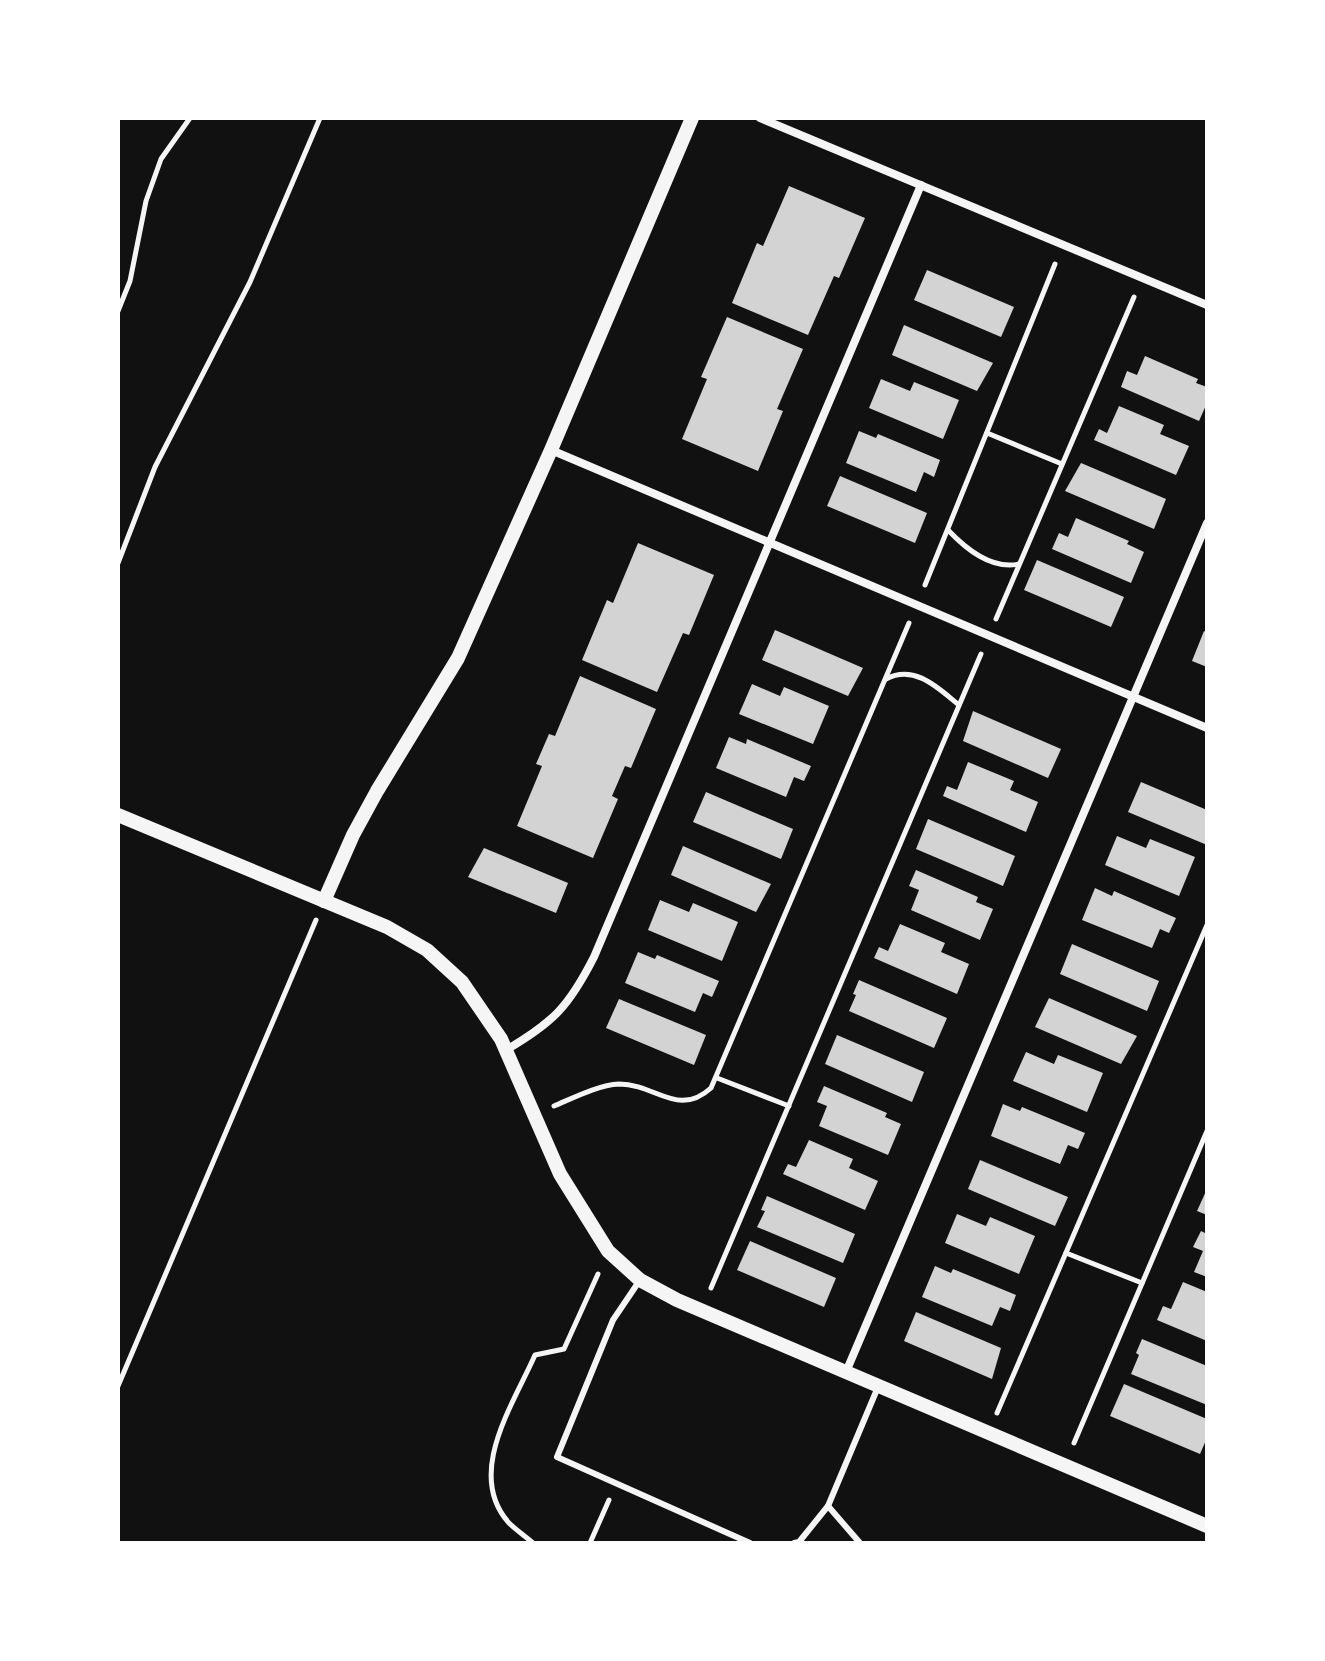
<svg xmlns="http://www.w3.org/2000/svg" width="1325" height="1661" viewBox="0 0 1325 1661" font-family="Roboto,sans-serif">
	<style>
		.building { fill: #d3d3d3 }
		.lines { fill: none; stroke-linecap: round; stroke-linejoin: round }
		.path { stroke: #f5f5f5; stroke-width: 5 }
		.service { stroke: #f5f5f5; stroke-width: 6 }
		.minor { stroke: #f5f5f5; stroke-width: 8 }
		.tertiary { stroke: #f5f5f5; stroke-width: 14 }
	</style>
	<rect width="100%" height="100%" fill="#111"/>
	<g class="building">
		<polygon points="789,186 865,218 839,278 834,276 808,335 732,303 757,243 763,246"/>
		<polygon points="927,270 1014,307 1001,337 914,300"/>
		<polygon points="727,317 803,349 777,409 783,411 758,471 682,439 707,379 701,377"/>
		<polygon points="904,325 993,363 977,391 892,355"/>
		<polygon points="1145,356 1198,379 1196,383 1207,387 1207,403 1199,421 1121,387 1127,371 1137,375"/>
		<polygon points="881,379 910,391 914,382 959,400 943,439 869,408"/>
		<polygon points="1119,406 1164,425 1160,434 1189,446 1176,475 1094,440 1099,429 1107,433"/>
		<polygon points="859,431 876,438 878,434 940,460 934,477 924,472 916,492 846,463"/>
		<polygon points="1081,463 1166,499 1154,529 1065,491"/>
		<polygon points="840,476 927,513 915,543 827,506"/>
		<polygon points="1076,518 1129,541 1127,544 1144,552 1131,583 1052,549 1059,533 1068,537"/>
		<polygon points="638,543 714,575 689,635 683,633 657,692 582,660 607,600 613,603"/>
		<polygon points="1037,560 1124,597 1111,627 1024,590"/>
		<polygon points="775,630 863,668 848,696 762,660"/>
		<polygon points="1204,631 1207,633 1207,667 1192,661"/>
		<polygon points="580,676 656,709 631,768 625,766 612,796 618,799 593,858 517,826 542,766 536,764 549,734 555,736"/>
		<polygon points="752,684 780,696 784,687 829,706 813,744 739,714"/>
		<polygon points="973,711 1061,749 1048,778 963,741"/>
		<polygon points="729,737 746,744 747,739 811,766 804,781 794,777 786,797 716,768"/>
		<polygon points="968,762 1014,781 1010,790 1038,802 1026,832 943,796 947,786 957,790"/>
		<polygon points="1141,782 1207,810 1207,845 1128,812"/>
		<polygon points="706,792 793,829 781,859 693,822"/>
		<polygon points="928,819 1015,856 1003,886 916,849"/>
		<polygon points="1117,836 1146,848 1150,839 1195,857 1179,896 1105,865"/>
		<polygon points="683,846 771,884 756,912 671,875"/>
		<polygon points="484,848 568,883 556,913 468,877"/>
		<polygon points="916,870 978,897 976,902 993,909 980,940 911,910 919,890 909,886"/>
		<polygon points="1095,888 1112,896 1114,891 1176,918 1169,933 1160,929 1152,948 1082,920"/>
		<polygon points="660,900 689,912 693,903 738,922 722,961 648,930"/>
		<polygon points="900,924 945,943 941,952 969,964 957,994 874,958 879,947 888,951"/>
		<polygon points="1072,944 1159,981 1147,1011 1060,974"/>
		<polygon points="638,952 655,959 657,955 719,981 712,997 703,993 695,1012 625,983"/>
		<polygon points="859,980 947,1018 934,1048 849,1011 856,995 853,994"/>
		<polygon points="1049,998 1137,1036 1121,1064 1035,1027"/>
		<polygon points="619,999 706,1035 694,1065 606,1028"/>
		<polygon points="837,1035 924,1072 912,1102 825,1064"/>
		<polygon points="1026,1052 1054,1064 1058,1055 1103,1073 1087,1112 1013,1081"/>
		<polygon points="824,1086 887,1113 885,1117 901,1124 888,1155 819,1126 827,1106 817,1102"/>
		<polygon points="1003,1104 1020,1111 1022,1107 1085,1133 1078,1149 1068,1145 1060,1164 991,1136"/>
		<polygon points="809,1140 853,1159 849,1168 878,1181 865,1210 783,1174 788,1164 796,1167"/>
		<polygon points="980,1160 1068,1197 1055,1226 968,1189"/>
		<polygon points="1207,1189 1207,1215 1197,1211"/>
		<polygon points="767,1196 855,1234 843,1263 757,1227 765,1211 761,1210"/>
		<polygon points="957,1214 986,1226 990,1217 1035,1236 1019,1274 945,1243"/>
		<polygon points="1201,1231 1207,1234 1207,1277 1194,1272 1203,1251 1193,1247"/>
		<polygon points="750,1241 836,1278 824,1307 737,1270"/>
		<polygon points="935,1266 951,1273 953,1269 1016,1295 1010,1311 1000,1307 992,1326 922,1297"/>
		<polygon points="1183,1282 1207,1292 1207,1341 1157,1320 1163,1306 1171,1309"/>
		<polygon points="916,1312 1001,1348 992,1379 904,1341"/>
		<polygon points="1142,1339 1207,1366 1207,1405 1131,1374 1139,1355 1136,1353"/>
		<polygon points="1124,1384 1207,1419 1207,1438 1200,1454 1110,1416"/>
	</g>
	<g class="lines">
		<g class="path">
			<polyline points="118,311 130,281 146,201 161,159 190,118"/>
			<polyline points="987,433 1062,464"/>
			<path d="M948,530C966,549 991,570 1019,564"/>
			<polyline points="118,563 155,467 250,282 320,118"/>
			<polyline points="925,585 1055,264"/>
			<polyline points="996,619 1134,297"/>
			<path d="M886,679C915,664 938,688 959,705"/>
			<polyline points="717,1078 789,1106"/>
			<path d="M554,1106C573,1098 598,1085 619,1084C656,1084 678,1118 711,1088L909,623"/>
			<polyline points="1066,1253 1142,1283"/>
			<polyline points="711,1288 981,654"/>
			<polyline points="118,1386 316,920"/>
			<polyline points="997,1413 1207,925"/>
			<polyline points="1074,1443 1207,1131"/>
			<path d="M533,1543C525,1536 516,1530 509,1523C465,1474 513,1405 535,1355L564,1349L598,1274"/>
			<polyline points="590,1543 609,1500"/>
		</g>
		<g class="service">
			<polyline points="640,1280 613,1320 557,1457 750,1543"/>
			<polyline points="828,1506 860,1543"/>
			<polyline points="794,1543 799,1542 828,1506 878,1387"/>
		</g>
		<g class="minor">
			<polyline points="760,118 1207,305"/>
			<polyline points="551,450 1207,728"/>
			<path d="M506,1050C554,1022 569,1006 594,957L921,185"/>
			<polyline points="846,1372 1207,523"/>
		</g>
		<g class="tertiary">
			<polyline points="118,815 387,927 427,950 462,982 501,1039 560,1174 608,1251 640,1280 677,1300 1207,1526"/>
			<polyline points="324,901 353,835 377,791 458,658 551,450 692,118"/>
		</g>
	</g>
	<rect width="1325" height="1661" fill="none" stroke="#ffffff" stroke-width="240"/>
</svg>
